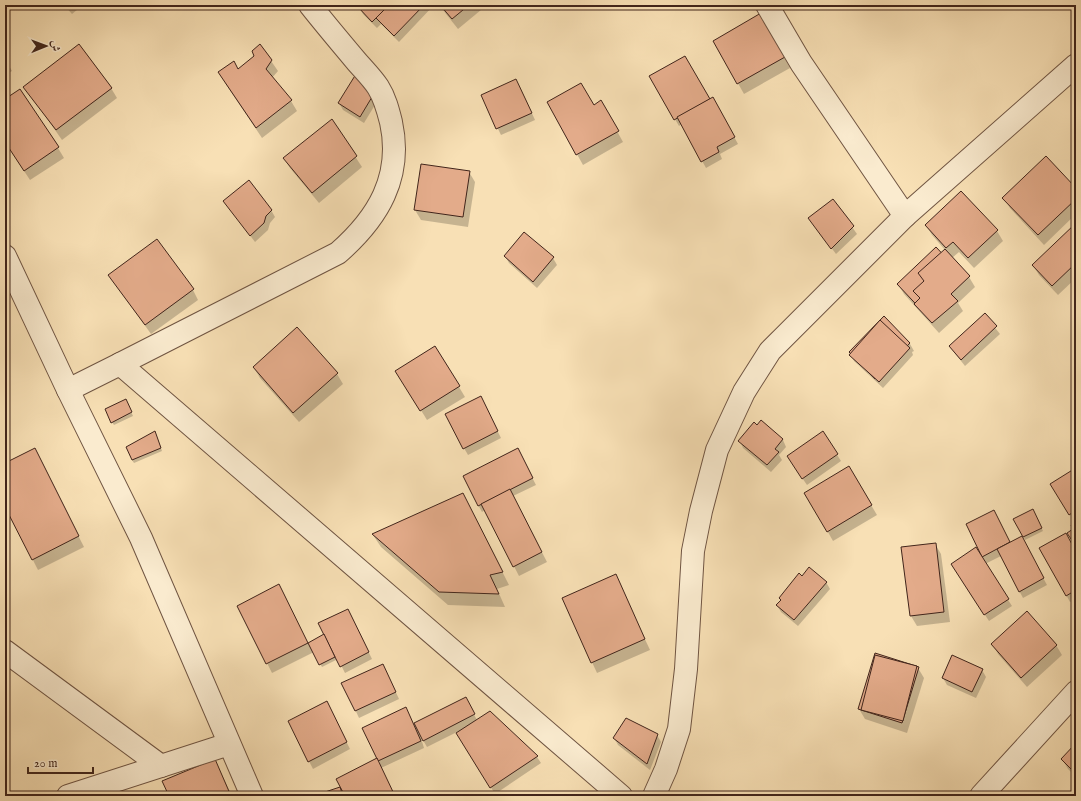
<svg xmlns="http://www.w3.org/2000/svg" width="1081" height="801" viewBox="0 0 1081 801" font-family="'IM FELL English',Amiri,serif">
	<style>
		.shadow { fill: #0003 }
		.building { fill: #e3ab8a; stroke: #41251b }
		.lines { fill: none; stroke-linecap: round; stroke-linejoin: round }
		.minor-casing { stroke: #6f5442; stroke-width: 24 }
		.tertiary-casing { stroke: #6f5442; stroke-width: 24 }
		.minor { stroke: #faebcf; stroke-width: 22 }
		.tertiary { stroke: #faebcf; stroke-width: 22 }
	</style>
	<rect width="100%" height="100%" fill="#f8e0b5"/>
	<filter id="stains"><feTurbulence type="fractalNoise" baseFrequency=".005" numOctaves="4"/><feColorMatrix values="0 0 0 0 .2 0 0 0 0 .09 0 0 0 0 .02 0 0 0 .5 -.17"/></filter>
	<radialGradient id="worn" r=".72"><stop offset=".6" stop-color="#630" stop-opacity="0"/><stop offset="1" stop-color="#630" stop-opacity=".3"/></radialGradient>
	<g class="shadow">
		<polygon points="64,5 83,5 72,14"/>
		<polygon points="361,5 434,5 399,42 381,24 377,28 363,14 359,7"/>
		<polygon points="439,5 487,5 458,29"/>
		<polygon points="760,15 790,68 744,94 714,41"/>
		<polygon points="260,45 278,71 272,78 291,101 297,111 262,138 225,83 256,56"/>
		<polygon points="5,59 12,71 5,75"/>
		<polygon points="650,77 709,100 713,98 738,144 720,154 722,159 706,168 682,124 679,126"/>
		<polygon points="25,87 111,88 117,98 62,140"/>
		<polygon points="520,87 535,120 501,135 482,96"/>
		<polygon points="381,95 364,123 343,110 339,103"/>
		<polygon points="5,100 58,148 64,158 30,180 5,142"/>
		<polygon points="548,102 593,106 601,102 623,142 583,165"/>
		<polygon points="332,121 362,167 319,203 290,168 284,158"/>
		<polygon points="469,172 475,182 468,227 421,220 415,210"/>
		<polygon points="1076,189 1076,214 1044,245 1010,208 1004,198"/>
		<polygon points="833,200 857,234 836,254 814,225"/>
		<polygon points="224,201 271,210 275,217 270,223 268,230 255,242"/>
		<polygon points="1076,224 1076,278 1058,295 1039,275 1033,265"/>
		<polygon points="926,225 997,231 1003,241 974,268 959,252 952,258 969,277 975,287 958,303 963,311 939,333 904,294 898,284 945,250 932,235"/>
		<polygon points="505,256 553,258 557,265 537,288 509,263"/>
		<polygon points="109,275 193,290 198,300 151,334"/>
		<polygon points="985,315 1000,334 965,366 950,347"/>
		<polygon points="884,318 910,344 914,351 912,352 913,355 883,388 854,361 850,352"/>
		<polygon points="435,347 465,397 427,420 403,381"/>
		<polygon points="254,368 337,374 343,384 299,422 260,378"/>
		<polygon points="127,403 133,416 114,425 112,422"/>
		<polygon points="484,404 501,438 468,455 464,448"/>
		<polygon points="762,421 783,440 786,447 779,455 782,460 771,472 743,448 740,441"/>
		<polygon points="155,432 162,451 134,463 132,460"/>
		<polygon points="823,433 841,461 807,485 792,463"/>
		<polygon points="521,456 536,485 513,496 547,562 519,576 485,510 482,512 478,505"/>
		<polygon points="40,460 84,547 38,570 5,505 5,464"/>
		<polygon points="849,468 877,515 833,541 806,493"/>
		<polygon points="1076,474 1076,519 1074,521 1052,484"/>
		<polygon points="470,508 509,585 497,589 505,607 448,605 381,547 373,535"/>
		<polygon points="1033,510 1043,531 1025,540 1015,519"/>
		<polygon points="997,517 1010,543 1025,544 1047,585 1023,598 1001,556 985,564 1012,606 989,621 956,571 983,557 967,525"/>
		<polygon points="935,544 941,554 950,622 917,626 911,616"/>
		<polygon points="1041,549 1076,554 1076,599 1070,602"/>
		<polygon points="615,575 650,650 597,673 563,599"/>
		<polygon points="802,577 826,582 830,589 798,626 781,612 777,605"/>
		<polygon points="284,595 308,644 325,635 351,616 372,659 345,673 338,659 322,667 314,652 272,673 267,663"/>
		<polygon points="992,644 1056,645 1062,655 1027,687 998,654"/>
		<polygon points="918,668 924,678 907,733 865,719 859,709"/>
		<polygon points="982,670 986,677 976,698 947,685 943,678"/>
		<polygon points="386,671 399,699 359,718 343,683"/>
		<polygon points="465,698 477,720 537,757 541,763 495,794 457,732 427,747 420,735 424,748 381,768 395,796 346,796 345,794 344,796 320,796 342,788 380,763 364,728 406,709 414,724"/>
		<polygon points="330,709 350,749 313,769 289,722"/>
		<polygon points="657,735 661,742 650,770 618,745 614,738"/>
		<polygon points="1076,744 1076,777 1068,769 1062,759"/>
		<polygon points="215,760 232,796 170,796"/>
		<polygon points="141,793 143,796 136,796"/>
	</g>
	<g class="building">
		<polygon points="360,5 389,5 372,22 358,7"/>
		<polygon points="389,5 424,5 394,36 376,18"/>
		<polygon points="440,5 469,5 452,19"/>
		<polygon points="761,13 785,57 737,84 713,41"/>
		<polygon points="79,44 112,88 56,130 23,87"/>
		<polygon points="260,44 272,60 266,69 292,100 256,128 218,72 234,61 238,69 254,56 252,51"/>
		<polygon points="685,56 710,99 674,120 649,76"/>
		<polygon points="356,74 378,87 360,117 338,103"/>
		<polygon points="516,79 532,113 496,129 481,95"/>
		<polygon points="581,83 594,105 601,100 619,131 576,155 547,102"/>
		<polygon points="20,89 59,147 24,171 5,142 5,99"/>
		<polygon points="713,97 735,137 717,147 719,152 701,162 677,117"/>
		<polygon points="332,119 357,156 312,193 283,158"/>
		<polygon points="1046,156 1076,188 1076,199 1038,235 1002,198"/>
		<polygon points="421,164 470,171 463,217 414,210"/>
		<polygon points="249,180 272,210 266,216 264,223 250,236 223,201"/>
		<polygon points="961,191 998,230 968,258 953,242 946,248 925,225"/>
		<polygon points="833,199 854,226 831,249 808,218"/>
		<polygon points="1076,223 1076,263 1052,286 1032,265"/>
		<polygon points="524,232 554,257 533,282 504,256"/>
		<polygon points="157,239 194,289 145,325 108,275"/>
		<polygon points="936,247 966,279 927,316 897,284"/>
		<polygon points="945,249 970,276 951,294 958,301 932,323 914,304 920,298 913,291 924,281 918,273"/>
		<polygon points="985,313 997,326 961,360 949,346"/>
		<polygon points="884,316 910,343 875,379 849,352"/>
		<polygon points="880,320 910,348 879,382 849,355"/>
		<polygon points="297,327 338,373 293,413 253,367"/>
		<polygon points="435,346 460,386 420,411 395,371"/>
		<polygon points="481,396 498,431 463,449 445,414"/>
		<polygon points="126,399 132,412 111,423 105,409"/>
		<polygon points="761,420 783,439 775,449 779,452 767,465 738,441 754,422 757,425"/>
		<polygon points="155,431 161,448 132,460 126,447"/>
		<polygon points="823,431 838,454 802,479 787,456"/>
		<polygon points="35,448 79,536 32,560 5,507 5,463"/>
		<polygon points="518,448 533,478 478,506 463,476"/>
		<polygon points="849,466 872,505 827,532 804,493"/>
		<polygon points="1074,469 1076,473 1076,510 1069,515 1050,484"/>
		<polygon points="510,489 542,552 513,567 481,504"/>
		<polygon points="463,493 503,572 490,575 499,594 439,592 372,534"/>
		<polygon points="1033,509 1042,528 1023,537 1013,519"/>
		<polygon points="994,510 1010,542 982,557 966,524"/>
		<polygon points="1076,521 1076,545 1075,545 1067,533 1073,529 1071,525"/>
		<polygon points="1066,533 1076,552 1076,590 1066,596 1039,548"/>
		<polygon points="1022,536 1044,578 1019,592 997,549"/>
		<polygon points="936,543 944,612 910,616 901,547"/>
		<polygon points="976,547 1009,599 984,615 951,564"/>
		<polygon points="809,567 827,582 794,620 776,605 781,600 779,598 799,573 802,576"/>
		<polygon points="616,574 645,639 591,663 562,598"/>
		<polygon points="279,584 308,643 266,664 237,606"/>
		<polygon points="348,609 369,652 340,667 318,623"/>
		<polygon points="1027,611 1057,645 1021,678 991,644"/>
		<polygon points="324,634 335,657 319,665 308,643"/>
		<polygon points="875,653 919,667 902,723 858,709"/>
		<polygon points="875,655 917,666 903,721 861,710"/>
		<polygon points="952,655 983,669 972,692 942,678"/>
		<polygon points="383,664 396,692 355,711 341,683"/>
		<polygon points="466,697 475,714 423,741 414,723"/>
		<polygon points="327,701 347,742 308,762 288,721"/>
		<polygon points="406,707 421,741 378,761 362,728"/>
		<polygon points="490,711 538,756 490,788 456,733"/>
		<polygon points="626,718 658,734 647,764 613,738"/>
		<polygon points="1076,743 1076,774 1061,759"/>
		<polygon points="377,758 395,796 345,796 336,779"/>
		<polygon points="215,759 231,796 169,796 162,781"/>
		<polygon points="340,787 343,796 319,796 319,794"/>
	</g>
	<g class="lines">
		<g class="minor-casing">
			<g id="minor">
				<polyline points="767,5 801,63 905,216"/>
				<path d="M120,364L338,253C378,218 403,177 391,122C388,110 385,98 378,87C372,78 364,70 357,62C341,43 325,24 310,5"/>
				<polyline points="68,390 120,364 621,796"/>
				<polyline points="5,651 161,766"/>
				<polyline points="68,796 229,744"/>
				<polyline points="654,796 666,769 679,729 686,669 693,551 701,511 717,450 744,392 770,351 905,216 1076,65"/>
				<polyline points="981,796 1076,692"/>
			</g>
		</g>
		<g class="tertiary-casing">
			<polyline id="tertiary" points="5,256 68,390 141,538 252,796"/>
		</g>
		<use href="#minor" class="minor"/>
		<use href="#tertiary" class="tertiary"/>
	</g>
	<rect width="1081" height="801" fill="none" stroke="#f8e0b5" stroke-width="20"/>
	<rect x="6" y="6" width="1069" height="789" fill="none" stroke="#41251b" stroke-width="2"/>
	<rect x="10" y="10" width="1061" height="781" fill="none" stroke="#41251b"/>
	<g transform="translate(46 46) rotate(89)" stroke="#faebcf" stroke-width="3" paint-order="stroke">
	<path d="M0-3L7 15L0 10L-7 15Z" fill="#41251b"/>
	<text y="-6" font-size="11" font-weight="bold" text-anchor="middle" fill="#41251b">ش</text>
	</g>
	<path d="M28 767v6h65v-6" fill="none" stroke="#41251b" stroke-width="2"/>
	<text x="34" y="767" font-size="12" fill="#41251b" stroke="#faebcf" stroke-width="3" paint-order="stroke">20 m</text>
	<rect width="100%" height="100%" filter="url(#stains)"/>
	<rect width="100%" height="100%" fill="url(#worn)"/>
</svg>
